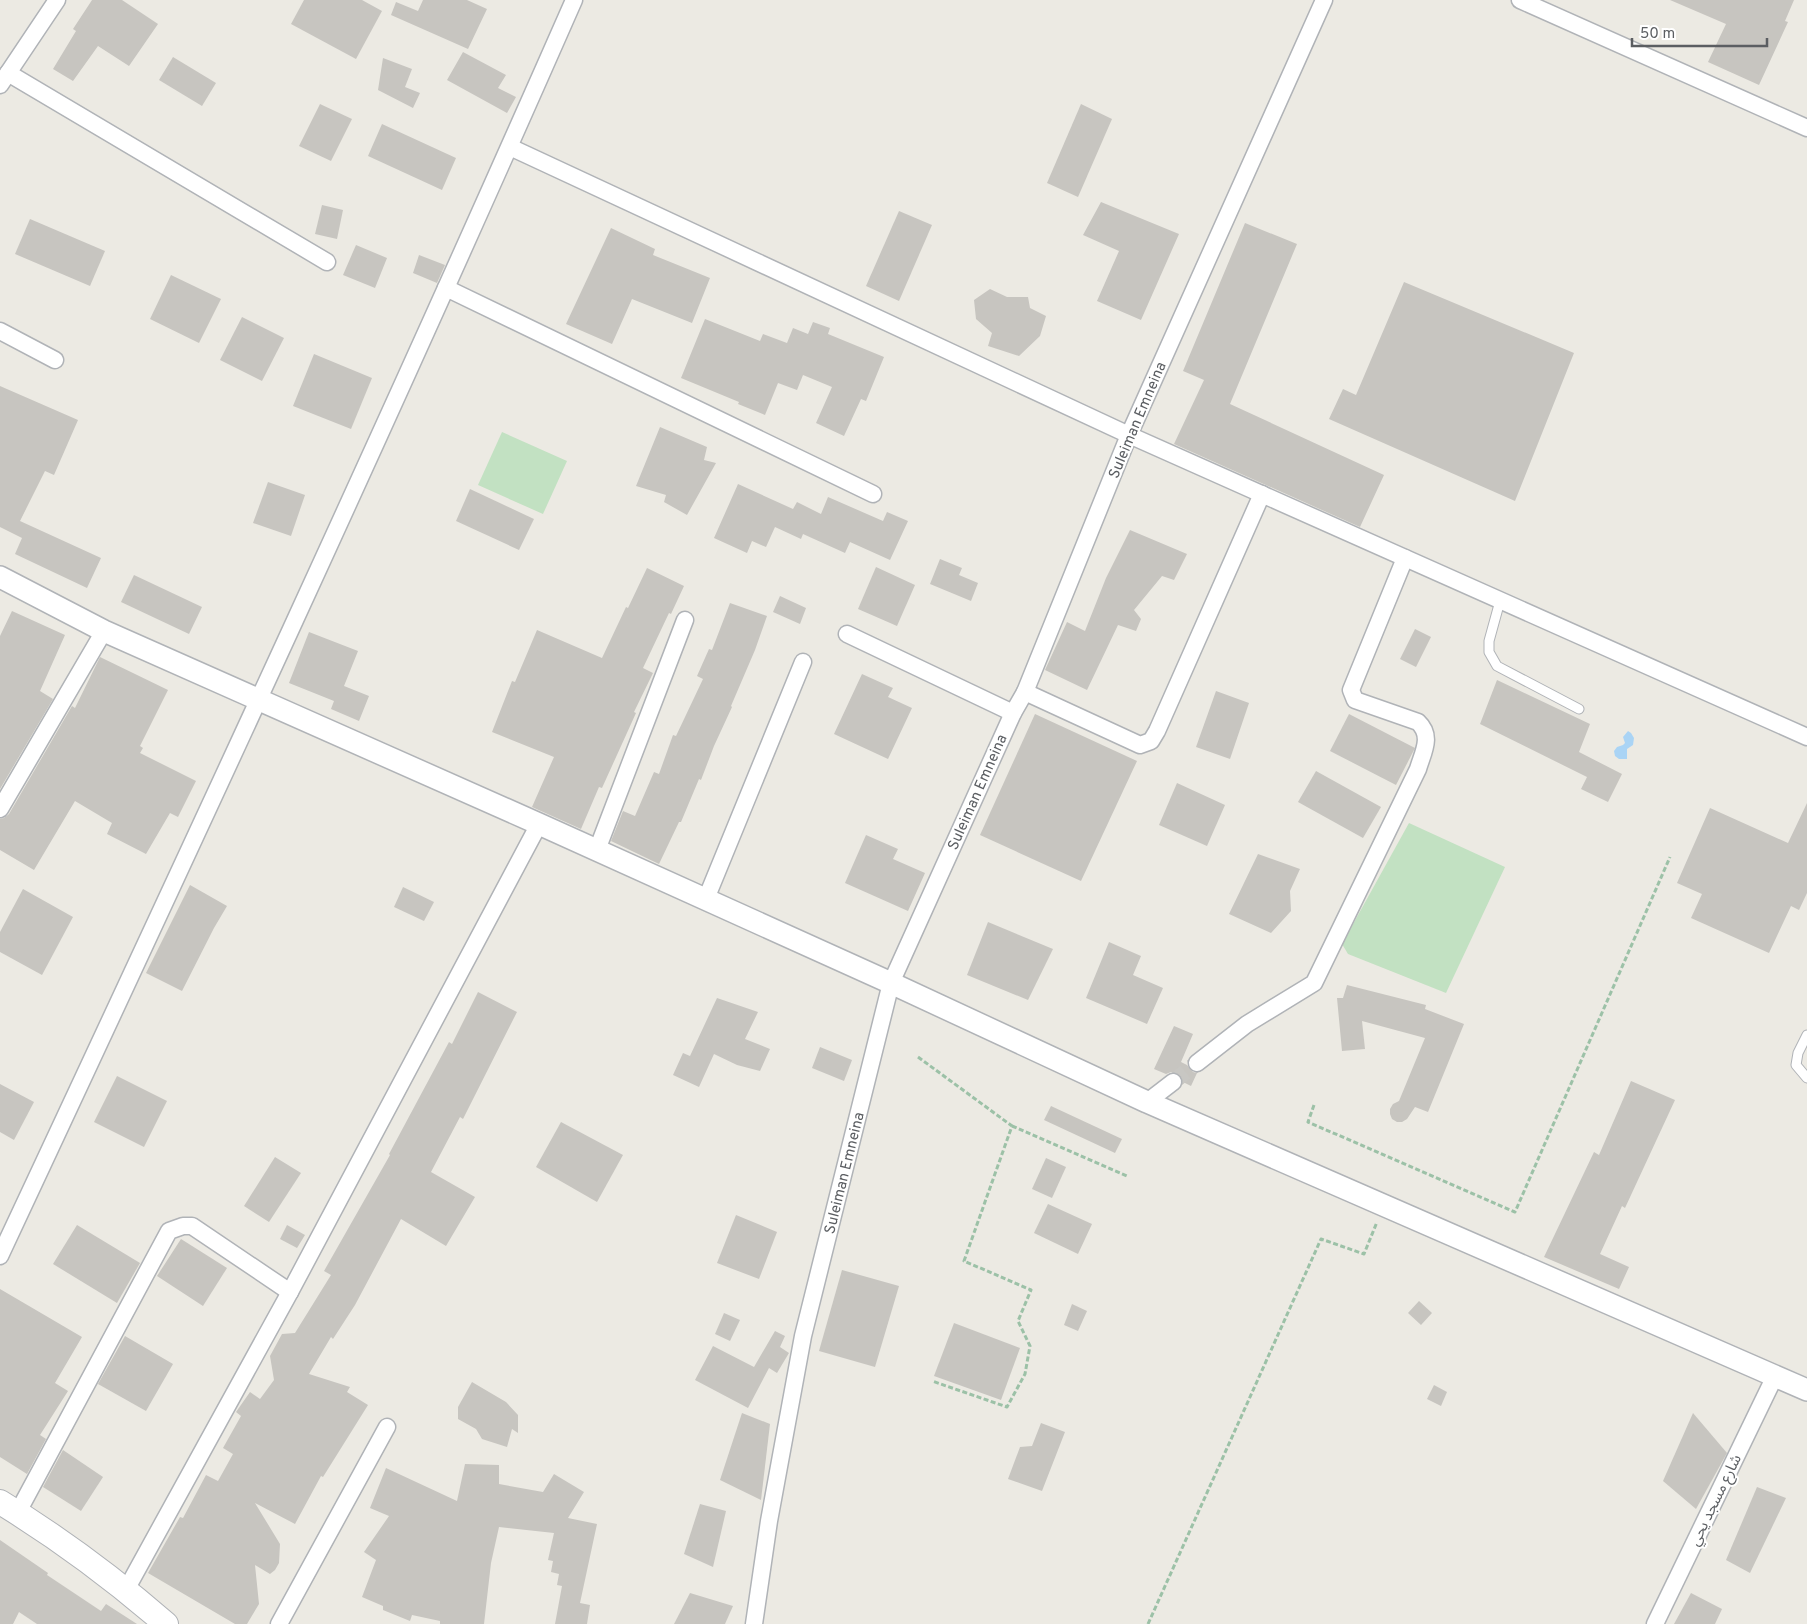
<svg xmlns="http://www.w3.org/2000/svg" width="1807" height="1624" viewBox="0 0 1807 1624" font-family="Overpass,'Noto Sans Arabic',sans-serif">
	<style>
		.green { fill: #c2e1c2 }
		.water { fill: #aad4f5 }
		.building { fill: #c7c5c0 }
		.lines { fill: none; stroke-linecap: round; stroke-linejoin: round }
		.minor-tunnel { stroke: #c8c7c3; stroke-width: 16; stroke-dasharray: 16 8; stroke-linecap: butt }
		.service-casing { stroke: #b0b3b7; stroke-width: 11 }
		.minor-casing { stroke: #b0b3b7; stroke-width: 19 }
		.tertiary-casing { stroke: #b0b3b7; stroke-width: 24 }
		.secondary-casing { stroke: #afb2b6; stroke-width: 26 }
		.path { stroke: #9cc1a7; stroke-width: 3; stroke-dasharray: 5 2.5; stroke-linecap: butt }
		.service { stroke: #fff; stroke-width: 9 }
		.minor { stroke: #fff; stroke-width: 16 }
		.tertiary { stroke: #fff; stroke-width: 21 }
		.secondary { stroke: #fff; stroke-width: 24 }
		.labels { text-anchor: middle; stroke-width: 4; stroke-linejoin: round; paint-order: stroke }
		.street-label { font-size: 15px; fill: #5b5e62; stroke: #fff }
	</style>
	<rect width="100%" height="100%" fill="#eceae3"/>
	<g class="green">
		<polygon points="502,432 567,461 543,514 478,485"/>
		<polygon points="1409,823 1505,867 1446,993 1348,954 1342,944"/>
	</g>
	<polygon class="water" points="1628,731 1631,733 1634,738 1633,745 1627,749 1627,759 1619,759 1615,756 1614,751 1617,747 1623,745 1625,743 1623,737"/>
	<g class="building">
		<polygon points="92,0 122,0 158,24 129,66 98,46 73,81 53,69 76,31 73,29"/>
		<polygon points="304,0 362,0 382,11 356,59 291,24"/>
		<polygon points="423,0 467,0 487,9 468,49 391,15 396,2 418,11"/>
		<polygon points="1670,0 1794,0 1785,21 1788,22 1759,85 1708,62 1726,24"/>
		<polygon points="463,52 506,75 498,88 516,97 507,113 447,80"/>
		<polygon points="173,57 216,83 202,106 159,80"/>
		<polygon points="383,58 412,69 405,87 420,93 413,108 378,90"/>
		<polygon points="320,104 352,119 331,161 299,146"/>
		<polygon points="1081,104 1112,119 1078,197 1047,183"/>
		<polygon points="382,124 456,158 442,190 368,156"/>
		<polygon points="1101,202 1179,234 1141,320 1097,301 1119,251 1083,235"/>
		<polygon points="322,205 343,210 337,239 315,234"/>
		<polygon points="899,211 932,225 899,301 866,286"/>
		<polygon points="30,219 105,251 90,286 15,254"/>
		<polygon points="1245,223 1297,244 1230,404 1384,475 1360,527 1174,444 1204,380 1183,371"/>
		<polygon points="611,228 655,249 653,255 710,278 692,323 632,299 612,344 566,324"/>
		<polygon points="356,245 387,258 375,288 343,275"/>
		<polygon points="419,255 445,265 437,283 413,273"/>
		<polygon points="171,275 221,299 199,343 150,319"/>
		<polygon points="1404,282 1574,353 1515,501 1329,419 1343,389 1356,395"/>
		<polygon points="990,289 1007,297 1028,297 1030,308 1046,316 1040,336 1019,356 988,346 992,333 976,319 974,300"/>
		<polygon points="242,317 284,338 262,381 220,360"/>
		<polygon points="705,319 760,341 763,334 787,343 793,328 808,334 813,322 830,328 828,334 884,357 866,401 861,399 844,436 816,423 832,387 803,375 797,390 778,383 765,415 738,404 739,402 681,378"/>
		<polygon points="314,354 372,378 351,429 293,406"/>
		<polygon points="0,386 78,420 54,475 45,471 20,521 101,558 87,588 15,554 22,538 0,527"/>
		<polygon points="660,427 707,447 704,460 716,463 687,515 664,502 666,495 636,486"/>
		<polygon points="268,482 305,495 291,536 253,523"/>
		<polygon points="738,484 793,509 797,502 821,514 828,497 883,521 887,512 908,521 890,560 850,542 845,553 803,534 801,539 775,527 766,547 752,541 747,553 714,538"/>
		<polygon points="470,489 534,519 519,550 456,521"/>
		<polygon points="1130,530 1187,554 1174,580 1162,576 1134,610 1141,619 1136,631 1118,625 1087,690 1045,670 1067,622 1085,631 1106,578"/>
		<polygon points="940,559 962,568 959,575 978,583 971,601 930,584"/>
		<polygon points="876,567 915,585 897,626 858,609"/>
		<polygon points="647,568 684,586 671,614 669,613 643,668 653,673 634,712 636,713 602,788 599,787 581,829 532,807 554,757 492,732 512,681 515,682 537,630 602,658 626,607 628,608"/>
		<polygon points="134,575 202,607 189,634 121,602"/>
		<polygon points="780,596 806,608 800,624 773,612"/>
		<polygon points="730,603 767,616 755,650 731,706 732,707 714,746 701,780 699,779 681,822 679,822 659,864 611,841 623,811 635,816 654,772 659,774 673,735 676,736 703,679 697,676 709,649 712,650"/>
		<polygon points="12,611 65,635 40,691 53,699 0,789 0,636"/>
		<polygon points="1415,629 1431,637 1416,667 1400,659"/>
		<polygon points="309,632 358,651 344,686 369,696 359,721 331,709 334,701 289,683"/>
		<polygon points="100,657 168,690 140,746 143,748 140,753 196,781 178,817 170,813 146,854 107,834 112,823 75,801 34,870 0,850 0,819 4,818 9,814 72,706 75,708"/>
		<polygon points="862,674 893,688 888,697 912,708 888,759 834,734"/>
		<polygon points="1497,680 1590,724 1579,752 1622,774 1608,802 1581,789 1587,777 1480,724"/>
		<polygon points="1216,691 1249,703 1230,759 1196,747"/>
		<polygon points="1035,714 1137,761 1081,881 980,835"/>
		<polygon points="1349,714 1415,748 1396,785 1330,751"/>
		<polygon points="1316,771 1381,807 1363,838 1298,802"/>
		<polygon points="1177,783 1225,805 1207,846 1159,825"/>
		<polygon points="1807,803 1807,893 1799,910 1791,906 1769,953 1691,918 1702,894 1677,883 1710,808 1788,843"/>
		<polygon points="866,835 898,849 893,859 925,873 908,911 845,883"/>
		<polygon points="1258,854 1300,869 1290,891 1291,911 1271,933 1229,914"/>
		<polygon points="190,885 227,906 214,928 182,991 146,973"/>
		<polygon points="403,887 434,902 424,921 394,907"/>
		<polygon points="23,889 73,917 42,975 0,952 0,932"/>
		<polygon points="988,922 1053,949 1028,1000 967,975"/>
		<polygon points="1109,942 1141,956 1133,975 1163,988 1147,1024 1086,998"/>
		<polygon points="1347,985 1426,1005 1425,1009 1464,1024 1428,1112 1415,1107 1407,1119 1402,1122 1397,1122 1392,1119 1390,1114 1390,1109 1393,1104 1399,1101 1425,1038 1362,1021 1365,1049 1342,1051 1337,998 1343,998"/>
		<polygon points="478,992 517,1012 463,1119 460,1117 431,1172 475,1197 446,1246 401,1219 355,1305 333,1339 331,1337 309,1374 350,1387 347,1392 368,1405 323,1477 321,1476 295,1524 255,1503 280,1544 279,1563 275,1570 270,1574 255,1565 259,1604 247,1624 235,1624 148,1573 180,1517 183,1518 206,1475 218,1481 233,1454 223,1448 241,1416 236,1412 250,1392 260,1399 274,1380 270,1356 282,1334 295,1333 331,1275 324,1271 390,1155 389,1154 449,1042 452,1044"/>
		<polygon points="717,998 758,1012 745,1039 770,1049 760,1071 737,1065 714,1054 699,1087 673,1075 683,1053 690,1056"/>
		<polygon points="1174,1026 1193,1034 1181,1062 1187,1065 1193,1072 1197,1073 1191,1086 1183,1082 1181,1076 1177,1073 1171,1072 1166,1074 1154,1069"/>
		<polygon points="820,1047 852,1060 844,1081 812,1068"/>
		<polygon points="117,1076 167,1101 144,1147 94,1122"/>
		<polygon points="1631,1081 1675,1100 1625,1208 1622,1206 1600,1254 1629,1267 1619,1289 1544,1257 1594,1152 1599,1155"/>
		<polygon points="0,1084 34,1102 14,1140 0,1132"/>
		<polygon points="1051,1106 1122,1139 1115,1153 1044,1120"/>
		<polygon points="561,1122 623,1155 597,1202 536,1167"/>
		<polygon points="275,1157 301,1173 269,1222 244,1206"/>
		<polygon points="1046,1158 1066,1167 1052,1198 1032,1189"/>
		<polygon points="1048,1204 1092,1224 1078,1254 1034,1233"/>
		<polygon points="736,1215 777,1232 759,1279 717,1263"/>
		<polygon points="77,1225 140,1263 117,1303 53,1264"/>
		<polygon points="287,1225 305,1235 297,1248 280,1239"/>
		<polygon points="181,1239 227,1268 203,1306 157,1276"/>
		<polygon points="842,1270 899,1286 875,1367 819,1351"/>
		<polygon points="0,1289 82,1337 55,1383 68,1391 40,1435 46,1439 27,1474 0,1457"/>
		<polygon points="1419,1301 1432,1313 1421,1325 1408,1313"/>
		<polygon points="1072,1304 1087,1311 1078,1331 1064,1325"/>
		<polygon points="724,1313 740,1320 730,1341 715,1334"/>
		<polygon points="954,1323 1020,1348 1001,1400 934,1376"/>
		<polygon points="775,1331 785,1336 780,1347 789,1353 777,1373 769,1368 748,1408 695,1380 713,1346 754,1367"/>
		<polygon points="125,1336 173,1364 146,1411 98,1384"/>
		<polygon points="472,1382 506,1402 518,1415 518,1433 512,1429 507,1447 482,1439 476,1429 458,1419 458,1407"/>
		<polygon points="1434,1385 1447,1392 1441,1406 1427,1399"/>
		<polygon points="742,1413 770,1424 761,1500 720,1480"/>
		<polygon points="1693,1413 1727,1453 1696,1509 1663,1481"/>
		<polygon points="1041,1423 1065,1432 1042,1491 1008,1479 1020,1447 1032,1446"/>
		<polygon points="63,1450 103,1477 81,1511 43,1487"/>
		<polygon points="465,1464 499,1465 499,1484 543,1492 554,1474 584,1492 568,1518 597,1524 580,1603 590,1605 587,1624 555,1624 562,1586 557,1585 559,1574 551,1572 553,1561 548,1560 554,1533 499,1527 491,1563 484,1624 440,1624 440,1621 412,1615 410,1621 383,1610 383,1606 362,1597 376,1560 364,1552 389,1516 370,1508 386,1468 457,1501"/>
		<polygon points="1757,1487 1786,1498 1750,1573 1726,1560"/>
		<polygon points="700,1504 726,1511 713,1567 684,1554"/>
		<polygon points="0,1540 48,1573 47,1575 101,1611 106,1604 137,1624 37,1624 19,1612 13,1624 0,1624"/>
		<polygon points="690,1593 733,1606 725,1624 674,1624"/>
		<polygon points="1691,1593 1722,1609 1715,1624 1674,1624"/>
	</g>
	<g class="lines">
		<polyline class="minor-tunnel" points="1173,1082 1197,1063"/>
		<g class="service-casing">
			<g id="service">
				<polyline points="1500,601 1489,641 1489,652 1497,666 1579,709"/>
				<polyline points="1807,1035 1798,1053 1796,1065 1807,1078"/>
			</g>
		</g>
		<g class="minor-casing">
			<g id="minor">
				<polyline points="1520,0 1807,128"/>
				<polyline points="8,73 327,262"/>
				<polyline points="0,85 57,0"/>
				<polyline points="510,147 1129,435 1807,737"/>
				<polyline points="446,288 873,494"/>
				<polyline points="0,331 55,360"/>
				<polyline points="847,634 1013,713"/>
				<polyline points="1025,692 1140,745 1151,741 1157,731 1262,494"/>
				<polyline points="0,809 104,631"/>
				<polyline points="597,850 685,620"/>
				<polyline points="706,899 803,662"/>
				<path d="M1197,1063L1247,1024L1314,983L1418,769C1423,752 1433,736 1418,722L1355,700L1351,690L1405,558"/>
				<polyline points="1147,1102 1173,1082"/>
				<path d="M0,1256C195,839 389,421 574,0"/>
				<polyline points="18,1512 169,1231 183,1226 192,1226 290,1292"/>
				<polyline points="126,1590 290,1292 539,824"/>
				<polyline points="279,1624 387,1427"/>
				<polyline points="754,1624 769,1521 803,1336 891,983 1013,713 1025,692 1129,435 1324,0"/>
				<polyline points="1655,1624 1775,1376"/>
			</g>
		</g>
		<g class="tertiary-casing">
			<polyline id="tertiary" points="0,577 104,631 539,824 891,983 1147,1102 1807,1390"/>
		</g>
		<g class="secondary-casing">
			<path id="secondary" d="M0,1502C59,1538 114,1579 166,1624"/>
		</g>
		<g class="path">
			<polyline points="918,1057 1012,1126 964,1261 1031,1290 1018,1321 1030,1346 1025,1374 1007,1407 932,1381"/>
			<polyline points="1314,1105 1308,1122 1515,1212 1670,857"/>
			<polyline points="1012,1126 1127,1176"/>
			<polyline points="1148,1624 1321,1239 1364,1254 1377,1222"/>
		</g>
		<use href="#service" class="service"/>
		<use href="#minor" class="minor"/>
		<use href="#tertiary" class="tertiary"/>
		<use href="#secondary" class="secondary"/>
	</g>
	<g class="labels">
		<g class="street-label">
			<text transform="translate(1137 420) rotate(-67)" y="5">Suleiman Emneina</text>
			<text transform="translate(977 792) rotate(-66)" y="5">Suleiman Emneina</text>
			<text transform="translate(844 1173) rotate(-76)" y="5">Suleiman Emneina</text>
			<text transform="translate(1715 1500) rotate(-64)" y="5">شارع مسجد يحي</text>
		</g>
	</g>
	<path d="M1632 38v8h135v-8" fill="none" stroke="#5b5e62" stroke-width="2.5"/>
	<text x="1640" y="38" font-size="15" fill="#5b5e62" stroke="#ffffff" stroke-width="4" paint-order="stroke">50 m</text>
</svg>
